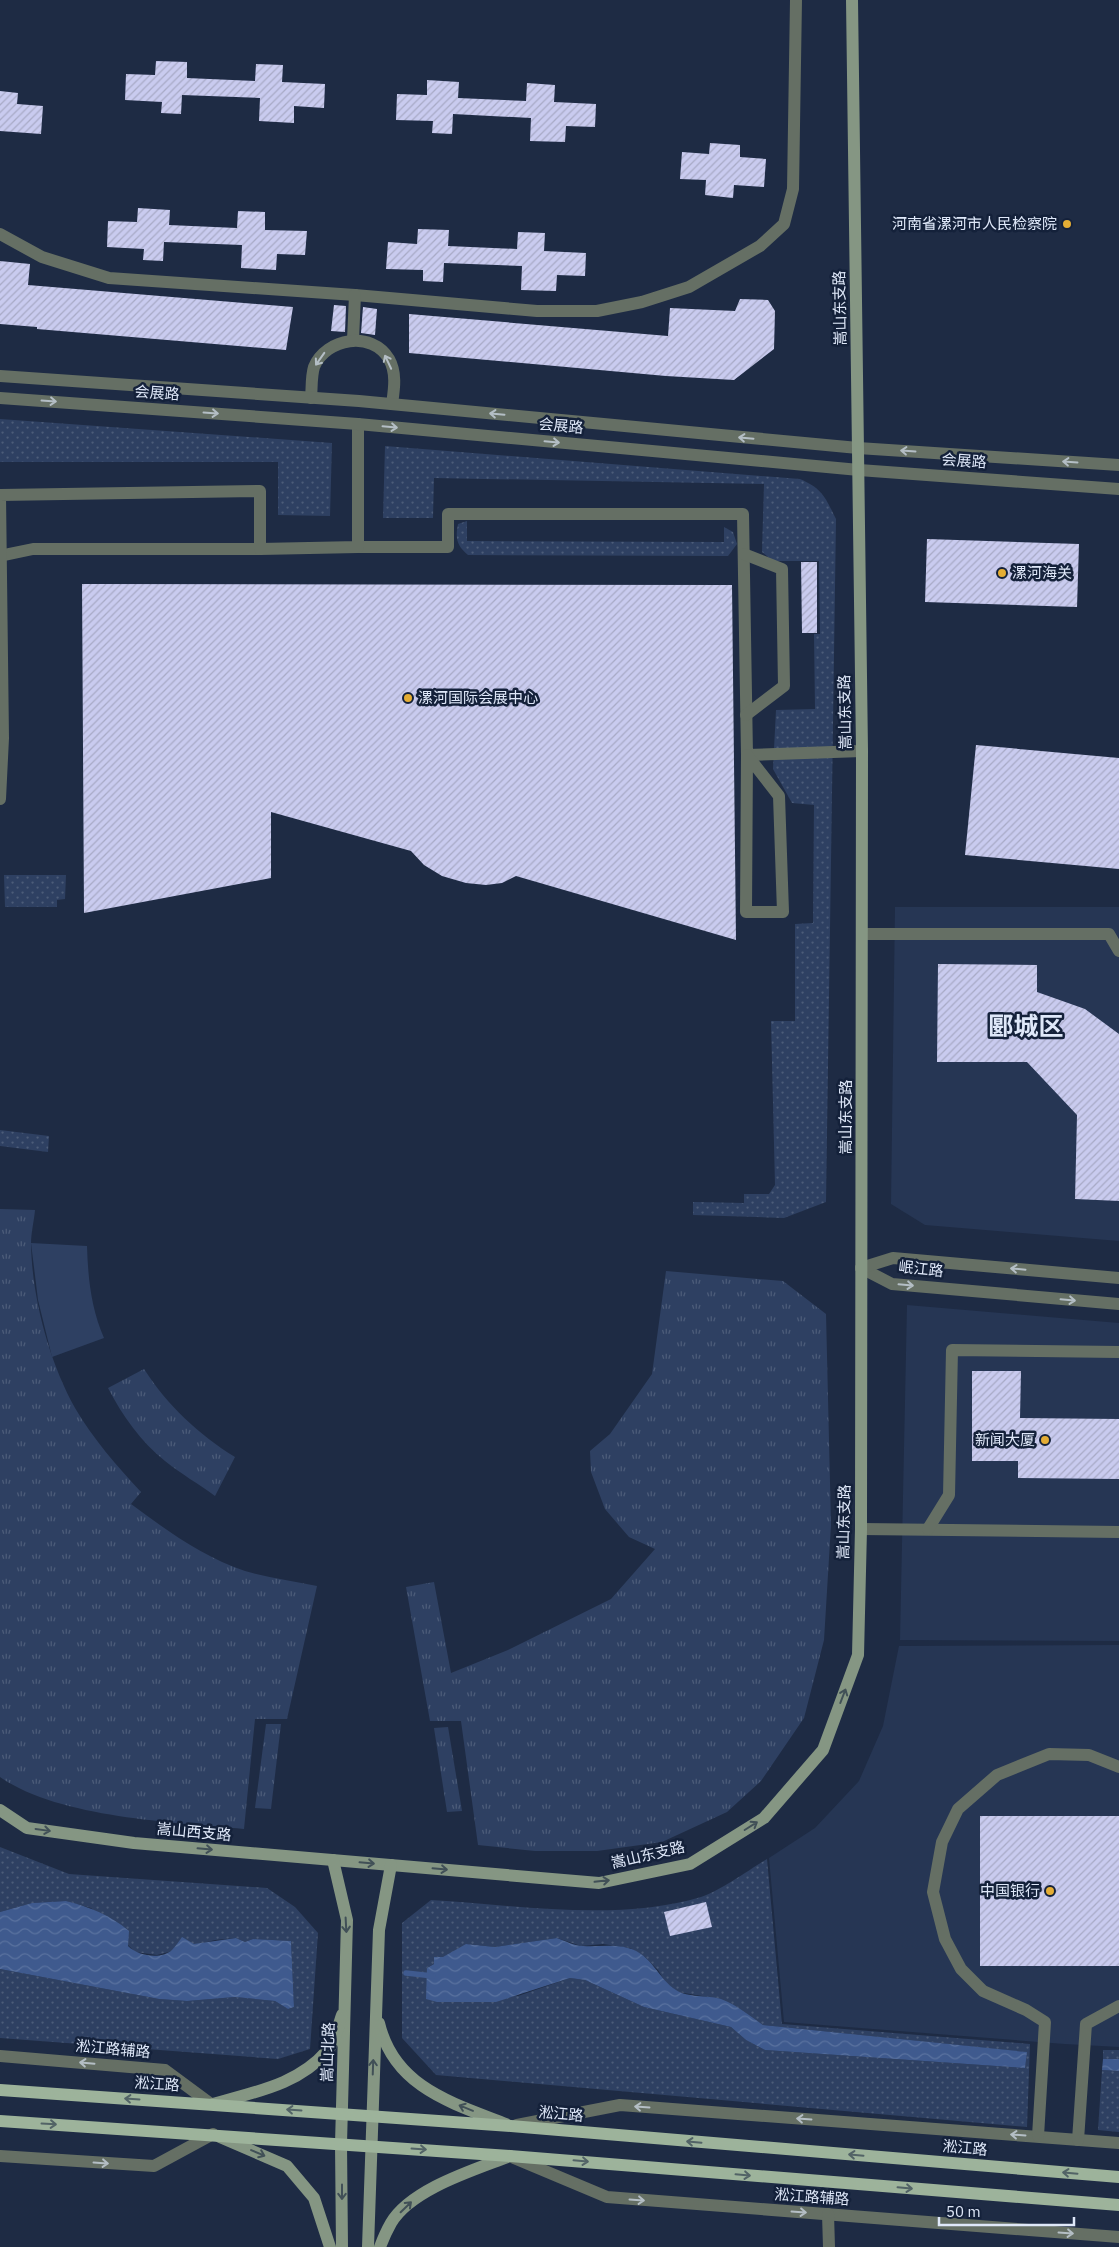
<svg xmlns="http://www.w3.org/2000/svg" width="1119" height="2247" viewBox="0 0 1119 2247" font-family="'IBM Plex Sans','Noto Sans SC',sans-serif">
	<style>
		.built { fill: #263654 }
		.grass { fill: url(#grass-tufts) }
		.garden { fill: url(#garden-dots); fill-rule: evenodd }
		.pitch { fill: #2e4062 }
		.water { fill: url(#water-waves) }
		.lines { fill: none; stroke-linecap: round; stroke-linejoin: round }
		.stream { stroke: #3f5a8e; stroke-width: 5.5 }
		.building { fill: url(#building-hatch) }
		.minor { stroke: #656f64; stroke-width: 12 }
		.tertiary { stroke: #656f64; stroke-width: 12 }
		.secondary { stroke: #859683; stroke-width: 12 }
		.primary { stroke: #9db39b; stroke-width: 12 }
		.oneway { stroke: #b4bec5 }
		.oneway2 { stroke: #415057 }
		.oneway3 { stroke: #526366 }
		.poi-dot { fill: #e4ad35; stroke: #14213a; stroke-width: 2 }
		.labels { text-anchor: middle; stroke-width: 5; stroke-linejoin: round; paint-order: stroke }
		.poi-label { font-size: 15px; fill: #dfe8f9; stroke: #14213a; text-anchor: end }
		.street-label { font-size: 15px; fill: #dfe8f9; stroke: #14213a }
		.town-label { font-size: 25px; font-weight: bold; fill: #dfe8f9; stroke: #14213a }
	</style>
	<defs>
		<pattern id="grass-tufts" width="24" height="20" patternUnits="userSpaceOnUse" patternTransform="scale(1.25)"><rect width="24" height="20" fill="#2e4062"/><path d="M3 7l-1-3M5 7V3M7 7l1-3M15 17l-1-3M17 17v-4M19 17l1-3" fill="none" stroke="#4c5c79"/></pattern>
		<pattern id="garden-dots" width="8" height="8" patternUnits="userSpaceOnUse" patternTransform="scale(1.25)"><rect width="8" height="8" fill="#2e4062"/><path d="M2 2h.1M6 6h.1" fill="none" stroke="#4c5c79" stroke-width="1.8" stroke-linecap="round"/></pattern>
		<pattern id="water-waves" width="16" height="10" patternUnits="userSpaceOnUse" patternTransform="scale(1.25)"><rect width="16" height="10" fill="#3f5a8e"/><path d="M0 5q4-4 8 0t8 0" fill="none" stroke="#5a729f"/></pattern>
		<pattern id="building-hatch" width="6" height="6" patternUnits="userSpaceOnUse" patternTransform="scale(1.25)"><rect width="6" height="6" fill="#c9cbef"/><path d="M-1 1l2-2M0 6l6-6M5 7l2-2" fill="none" stroke="#a8aac6"/></pattern>
	</defs>
	<rect width="100%" height="100%" fill="#1e2b44"/>
	<g class="built">
		<polygon points="895,907 1119,907 1119,1241 925,1225 891,1204"/>
		<polygon points="907,1305 1119,1323 1119,1641 900,1640"/>
		<polygon points="1119,1645 1119,2047 1065,2044 784,2022 769,1858 815,1828 859,1781 883,1726 899,1646"/>
	</g>
	<g class="grass">
		<path d="M0,1209L35,1210C34,1221 31,1233 31,1244C32,1298 49,1361 75,1408C93,1439 117,1466 141,1492L131,1504C166,1530 203,1557 245,1571C268,1578 293,1581 317,1586L287,1719H255L244,1829C173,1822 59,1818 0,1777Z"/>
		<polygon points="666,1271 783,1281 826,1314 831,1525 824,1640 804,1718 761,1781 727,1812 662,1842 597,1851 535,1851 478,1845 461,1721 430,1721 406,1587 434,1582 451,1673 508,1650 611,1599 655,1549 629,1537 605,1509 591,1472 590,1451 610,1434 652,1374"/>
		<path d="M144,1369C168,1406 198,1434 235,1457L215,1496C199,1484 181,1474 165,1461C141,1442 122,1415 108,1388Z"/>
		<polygon points="266,1724 281,1724 271,1809 255,1808"/>
		<polygon points="448,1727 462,1811 447,1812 434,1728"/>
	</g>
	<g class="garden">
		<polygon points="0,419 332,443 330,516 278,515 278,462 0,462"/>
		<path d="M385,446L800,479C823,489 825,497 836,519L826,1202L784,1218L693,1215V1202L744,1203V1194H769L775,1185L771,1021H795V924L813,923L814,805L792,803L773,769L776,710L815,709L814,634H820L819,561H773L762,552L764,484L434,478L433,518H383Z"/>
		<path d="M467,521V541L724,542V527L733,532L737,544L728,556L468,555C457,546 455,539 458,524Z"/>
		<polygon points="4,875 66,875 65,899 57,900 57,907 5,907"/>
		<polygon points="0,1130 49,1136 48,1152 0,1146"/>
		<polygon points="0,1847 69,1874 267,1888 295,1907 318,1933 310,2049 278,2059 0,2038 0,1969 159,1999 187,2001 235,1997 275,2001 288,2009 294,2007 291,1941 253,1939 245,1942 236,1938 215,1940 157,1955 135,1952 91,1908 66,1901 32,1903 0,1912"/>
		<path d="M767,1859L782,2024L1030,2044L1027,2127L436,2075L402,2038V1923L431,1900C516,1905 618,1922 701,1897C720,1891 749,1870 767,1859ZM557,1938L581,1946L603,1944L630,1948L645,1957L658,1970L666,1983L678,1992L720,1999L763,2025L1026,2052L1025,2068L765,2050L746,2040L731,2027L644,2007L585,1980L570,1978L518,1996L427,1968L467,1944L495,1947Z"/>
		<rect x="1103" y="2050" width="16" height="9"/>
		<polygon points="1102,2070 1119,2071 1119,2132 1098,2130"/>
	</g>
	<path class="pitch" d="M31,1243L87,1246C88,1278 91,1308 104,1338L52,1357L38,1300Z"/>
	<g class="water">
		<path d="M66,1901C90,1907 110,1915 129,1931L128,1946C138,1956 161,1960 172,1950C176,1946 179,1941 182,1937L194,1944L236,1938L245,1942L253,1939L291,1941L294,2007L288,2009L275,2001L235,1997L187,2001L159,1999L0,1969V1912L32,1903Z"/>
		<path d="M557,1938C565,1941 575,1946 583,1946C598,1947 613,1944 628,1948C652,1954 658,1979 676,1990C688,1998 707,1995 721,1999C737,2005 750,2016 763,2025L1027,2052L1025,2068L765,2050L746,2040L731,2027L644,2007L585,1980L570,1978L496,2002H437L426,1999L427,1968L434,1964V1957H443L466,1944L495,1947Z"/>
		<polygon points="1103,2059 1119,2059 1119,2071 1102,2070"/>
	</g>
	<g class="lines">
		<polyline class="stream" points="406,1973 433,1976"/>
	</g>
	<g class="building">
		<polygon points="156,61 187,62 187,78 255,81 256,64 283,65 282,82 325,84 324,108 294,106 294,123 259,121 260,98 182,95 181,114 161,113 162,102 125,100 126,74 155,75"/>
		<polygon points="427,80 459,82 458,98 526,101 527,83 555,85 554,102 596,104 595,127 566,126 565,142 530,141 531,118 453,114 452,134 432,133 433,121 396,120 397,94 427,95"/>
		<polygon points="0,91 18,93 17,104 43,106 41,134 0,131"/>
		<polygon points="710,143 740,145 740,157 766,159 764,187 734,185 733,198 705,195 706,180 680,179 682,152 709,154"/>
		<polygon points="138,208 170,210 169,225 237,228 238,211 265,212 265,230 307,231 305,255 277,254 276,270 241,268 242,245 164,242 163,261 143,260 144,249 107,247 108,221 137,222"/>
		<polygon points="418,229 449,230 448,246 517,249 518,232 545,233 544,251 586,253 585,276 557,275 556,291 521,290 522,266 444,263 443,282 423,281 423,270 386,269 388,242 417,244"/>
		<polygon points="0,261 30,264 28,285 293,307 286,350 37,329 37,327 0,324"/>
		<polygon points="740,299 768,300 775,311 774,349 734,380 666,376 409,353 409,314 668,336 670,308 735,311"/>
		<polygon points="334,305 346,306 345,332 331,331"/>
		<polygon points="363,307 377,309 375,335 361,333"/>
		<polygon points="927,539 1079,544 1077,607 925,602"/>
		<polygon points="801,562 817,562 817,633 802,633"/>
		<polygon points="82,584 732,585 736,940 516,876 502,883 486,885 466,883 442,876 424,865 411,851 271,812 271,878 84,913"/>
		<polygon points="976,745 1119,758 1119,869 965,855"/>
		<polygon points="938,964 1037,965 1037,992 1085,1009 1119,1034 1119,1201 1075,1199 1077,1115 1027,1062 937,1062"/>
		<polygon points="972,1371 1021,1371 1020,1418 1119,1419 1119,1479 1018,1478 1018,1461 972,1461"/>
		<rect x="980" y="1816" width="139" height="150"/>
		<polygon points="706,1902 712,1927 670,1936 664,1912"/>
	</g>
	<g class="lines">
		<g class="minor">
			<polyline points="0,234 42,257 109,278 355,295 537,311 597,311 642,302 689,287 760,246 784,224 793,189 796,0"/>
			<polyline points="353,340 355,295"/>
			<path d="M311,398C312,388 311,377 314,367C326,338 372,330 389,359C397,373 394,390 392,404"/>
			<polyline points="358,547 448,547 448,514 743,514 747,755 862,751"/>
			<polyline points="744,554 782,569 784,686 746,715"/>
			<polyline points="0,556 33,549 260,549"/>
			<polygon points="747,755 779,796 783,912 746,912"/>
			<polyline points="0,799 3,738 0,495 260,491 260,549 358,547 358,424"/>
			<polyline points="862,934 1109,934 1119,951"/>
			<polyline points="861,1529 1119,1532"/>
			<polyline points="928,1529 949,1495 952,1350 1119,1352"/>
			<polyline points="0,2056 165,2070 211,2104"/>
			<polyline points="517,2125 620,2105 1119,2143"/>
			<polyline points="1038,2136 1045,2022 1026,2010 983,1991 961,1969 945,1939 933,1892 942,1842 958,1809 997,1775 1049,1754 1089,1755 1119,1767"/>
			<polyline points="1078,2140 1086,2024 1119,2006"/>
			<polyline points="0,2156 154,2166 213,2134"/>
			<polyline points="514,2158 607,2197 1119,2237"/>
			<polyline points="828,2214 829,2247"/>
		</g>
		<g class="tertiary">
			<polyline points="0,376 359,401 858,448 1119,465"/>
			<polyline points="0,398 358,424 859,470 1119,489"/>
			<polyline points="861,1268 892,1284 1119,1304"/>
			<polyline points="861,1268 893,1258 1119,1278"/>
		</g>
		<g class="secondary">
			<polyline points="0,1810 27,1828 134,1843 599,1883 690,1864 764,1818 823,1750 858,1655 861,1529 862,751 852,0"/>
			<polyline points="333,1860 347,1920 341,2144 342,2247"/>
			<path d="M379,2023C394,2087 452,2103 506,2124"/>
			<path d="M213,2104C254,2092 298,2085 327,2051C335,2043 338,2026 342,2015"/>
			<polyline points="220,2137 287,2166 314,2198 330,2247"/>
			<polyline points="368,2247 379,1930 391,1865"/>
			<path d="M380,2247C383,2239 387,2230 391,2223C411,2189 474,2170 510,2156"/>
		</g>
		<g class="primary">
			<polyline points="0,2090 511,2126 1119,2177"/>
			<polyline points="0,2121 510,2156 1119,2205"/>
		</g>
	</g>
	<defs><path id="oneway-shaft" d="M-6 0H5M1.5-3L5.5 0L1.5 3" fill="none" stroke-width="1.6" stroke-linecap="round" stroke-linejoin="round" transform="scale(1.25)"/></defs>
	<g class="oneway">
		<use href="#oneway-shaft" transform="translate(320 359) rotate(125)"/>
		<use href="#oneway-shaft" transform="translate(388 362) rotate(-115)"/>
		<use href="#oneway-shaft" transform="translate(49 401) rotate(4)"/>
		<use href="#oneway-shaft" transform="translate(211 413) rotate(4)"/>
		<use href="#oneway-shaft" transform="translate(497 414) rotate(-175)"/>
		<use href="#oneway-shaft" transform="translate(390 427) rotate(5)"/>
		<use href="#oneway-shaft" transform="translate(746 438) rotate(-175)"/>
		<use href="#oneway-shaft" transform="translate(552 442) rotate(5)"/>
		<use href="#oneway-shaft" transform="translate(908 451) rotate(-176)"/>
		<use href="#oneway-shaft" transform="translate(1070 462) rotate(-176)"/>
		<use href="#oneway-shaft" transform="translate(1018 1269) rotate(-175)"/>
		<use href="#oneway-shaft" transform="translate(906 1285) rotate(5)"/>
		<use href="#oneway-shaft" transform="translate(1068 1300) rotate(5)"/>
		<use href="#oneway-shaft" transform="translate(87 2063) rotate(-175)"/>
		<use href="#oneway-shaft" transform="translate(642 2107) rotate(-176)"/>
		<use href="#oneway-shaft" transform="translate(804 2119) rotate(-176)"/>
		<use href="#oneway-shaft" transform="translate(1018 2135) rotate(-176)"/>
		<use href="#oneway-shaft" transform="translate(101 2163) rotate(4)"/>
		<use href="#oneway-shaft" transform="translate(637 2200) rotate(4)"/>
		<use href="#oneway-shaft" transform="translate(799 2212) rotate(4)"/>
		<use href="#oneway-shaft" transform="translate(1066 2233) rotate(4)"/>
	</g>
	<g class="oneway2">
		<use href="#oneway-shaft" transform="translate(843 1696) rotate(-69)"/>
		<use href="#oneway-shaft" transform="translate(751 1826) rotate(-32)"/>
		<use href="#oneway-shaft" transform="translate(43 1830) rotate(8)"/>
		<use href="#oneway-shaft" transform="translate(205 1849) rotate(5)"/>
		<use href="#oneway-shaft" transform="translate(367 1863) rotate(5)"/>
		<use href="#oneway-shaft" transform="translate(440 1869) rotate(5)"/>
		<use href="#oneway-shaft" transform="translate(602 1881) rotate(-6)"/>
		<use href="#oneway-shaft" transform="translate(346 1925) rotate(87)"/>
		<use href="#oneway-shaft" transform="translate(373 2067) rotate(-88)"/>
		<use href="#oneway-shaft" transform="translate(466 2108) rotate(-158)"/>
		<use href="#oneway-shaft" transform="translate(258 2153) rotate(23)"/>
		<use href="#oneway-shaft" transform="translate(342 2192) rotate(90)"/>
		<use href="#oneway-shaft" transform="translate(406 2207) rotate(-44)"/>
	</g>
	<g class="oneway3">
		<use href="#oneway-shaft" transform="translate(132 2099) rotate(-176)"/>
		<use href="#oneway-shaft" transform="translate(294 2110) rotate(-176)"/>
		<use href="#oneway-shaft" transform="translate(49 2124) rotate(3)"/>
		<use href="#oneway-shaft" transform="translate(694 2142) rotate(-175)"/>
		<use href="#oneway-shaft" transform="translate(419 2149) rotate(4)"/>
		<use href="#oneway-shaft" transform="translate(856 2155) rotate(-175)"/>
		<use href="#oneway-shaft" transform="translate(581 2161) rotate(5)"/>
		<use href="#oneway-shaft" transform="translate(1070 2173) rotate(-175)"/>
		<use href="#oneway-shaft" transform="translate(743 2175) rotate(5)"/>
		<use href="#oneway-shaft" transform="translate(905 2188) rotate(5)"/>
	</g>
	<g class="poi-dot">
		<circle cx="1067" cy="224" r="5"/>
		<circle cx="1002" cy="573" r="5"/>
		<circle cx="408" cy="698" r="5"/>
		<circle cx="1045" cy="1440" r="5"/>
		<circle cx="1050" cy="1891" r="5"/>
	</g>
	<g class="labels">
		<g class="poi-label">
			<text x="1057" y="229">河南省漯河市人民检察院</text>
			<text x="1012" y="578" text-anchor="start">漯河海关</text>
			<text x="418" y="703" text-anchor="start">漯河国际会展中心</text>
			<text x="1035" y="1445">新闻大厦</text>
			<text x="1040" y="1896">中国银行</text>
		</g>
		<g class="street-label">
			<text transform="translate(840 308) rotate(-91)" y="5">嵩山东支路</text>
			<text transform="translate(157 393) rotate(4)" y="5">会展路</text>
			<text transform="translate(561 426) rotate(5)" y="5">会展路</text>
			<text transform="translate(964 461) rotate(4)" y="5">会展路</text>
			<text transform="translate(845 712) rotate(-91)" y="5">嵩山东支路</text>
			<text transform="translate(846 1117) rotate(-90)" y="5">嵩山东支路</text>
			<text transform="translate(921 1269) rotate(6)" y="5">岷江路</text>
			<text transform="translate(844 1522) rotate(-89)" y="5">嵩山东支路</text>
			<text transform="translate(194 1832) rotate(5)" y="5">嵩山西支路</text>
			<text transform="translate(648 1855) rotate(-13)" y="5">嵩山东支路</text>
			<text transform="translate(113 2049) rotate(5)" y="5">淞江路辅路</text>
			<text transform="translate(328 2052) rotate(-88)" y="5">嵩山北路</text>
			<text transform="translate(157 2084) rotate(4)" y="5">淞江路</text>
			<text transform="translate(561 2114) rotate(5)" y="5">淞江路</text>
			<text transform="translate(965 2148) rotate(5)" y="5">淞江路</text>
			<text transform="translate(812 2197) rotate(4)" y="5">淞江路辅路</text>
		</g>
		<g class="town-label">
			<text x="1026" y="1035">郾城区</text>
		</g>
	</g>
	<path d="M939 2217v8h135v-8" fill="none" stroke="#dfe8f9" stroke-width="2.5"/>
	<text x="946" y="2217" font-size="15" fill="#dfe8f9" stroke="#14213a" stroke-width="4" paint-order="stroke">50 m</text>
</svg>
